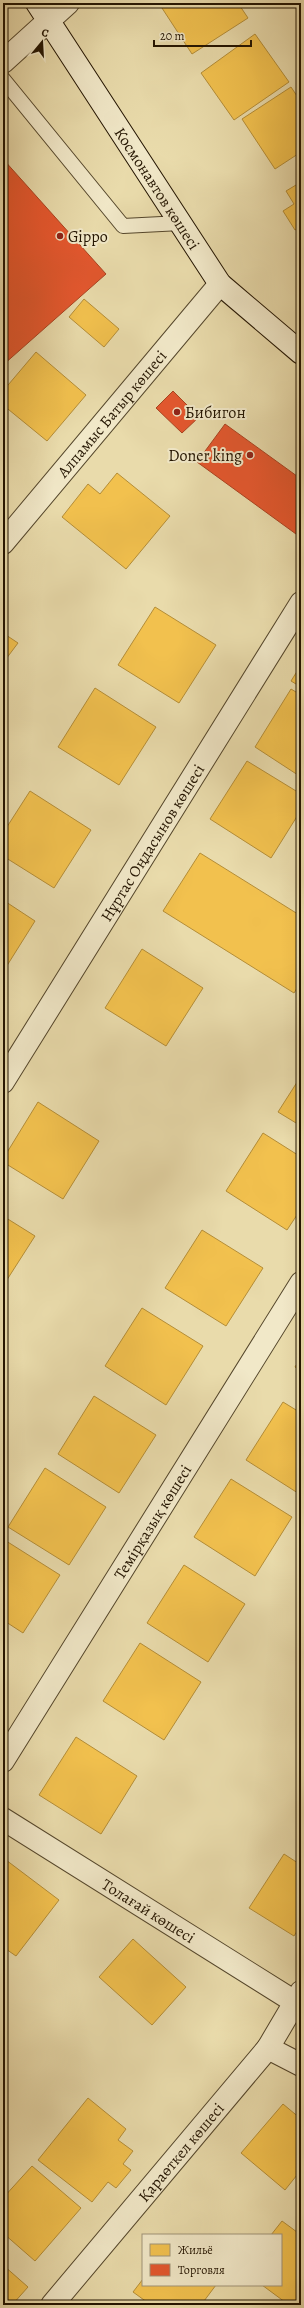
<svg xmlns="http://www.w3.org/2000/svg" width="304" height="2308" viewBox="0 0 304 2308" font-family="Alegreya,serif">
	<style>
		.homes { fill: #f2c14e; stroke: #b48d37 }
		.shops { fill: #e4572e; stroke: #aa4320 }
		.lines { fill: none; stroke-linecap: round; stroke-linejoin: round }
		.lane-casing { stroke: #54462b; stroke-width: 16 }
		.street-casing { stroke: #54462b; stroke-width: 24 }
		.secondary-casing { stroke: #231400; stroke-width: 24 }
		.lane { stroke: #f1e8c8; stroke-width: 14 }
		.street { stroke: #f1e8c8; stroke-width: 22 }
		.secondary { stroke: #f1e8c8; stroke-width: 22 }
		.poi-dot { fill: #8f2418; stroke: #f1e8c8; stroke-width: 1.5 }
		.labels { text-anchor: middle; stroke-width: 4; stroke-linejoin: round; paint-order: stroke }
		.street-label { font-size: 16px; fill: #231400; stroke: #f1e8c8 }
		.poi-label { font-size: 16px; fill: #231400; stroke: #f1e8c8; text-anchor: start }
	</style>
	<rect width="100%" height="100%" fill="#e9dbab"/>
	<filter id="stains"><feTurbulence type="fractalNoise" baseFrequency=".005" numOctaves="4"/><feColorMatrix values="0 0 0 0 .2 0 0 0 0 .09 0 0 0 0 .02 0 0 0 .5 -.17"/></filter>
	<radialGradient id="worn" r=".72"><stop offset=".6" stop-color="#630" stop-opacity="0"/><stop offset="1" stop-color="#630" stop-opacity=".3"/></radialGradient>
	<g class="homes">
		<polygon points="164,3 238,3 248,18 192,54 160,5"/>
		<polygon points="255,34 289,82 234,120 201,73"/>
		<polygon points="291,87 301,102 301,152 275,169 242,119"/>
		<polygon points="301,182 301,227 295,230 283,211 294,204 286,191"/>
		<polygon points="84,299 119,329 104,347 69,317"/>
		<polygon points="36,352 86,395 47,441 3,405 3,391"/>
		<polygon points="117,473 170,516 126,569 62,517 88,484 100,494"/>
		<polygon points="155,607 216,645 179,703 118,665"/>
		<polygon points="3,633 18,643 3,663"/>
		<polygon points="301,665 301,687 291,681"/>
		<polygon points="95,688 156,727 119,785 58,747"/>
		<polygon points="291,689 301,695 301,777 255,747"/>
		<polygon points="247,761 301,794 301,810 271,858 210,819"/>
		<polygon points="30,791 91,830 54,888 3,856 3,833"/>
		<polygon points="200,853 301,916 301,982 294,993 163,911"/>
		<polygon points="3,900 35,921 3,972"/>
		<polygon points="142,949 203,988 166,1046 105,1008"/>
		<polygon points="301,1076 301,1126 278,1112"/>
		<polygon points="38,1102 99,1141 63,1199 3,1162 3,1159"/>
		<polygon points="263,1133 301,1157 301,1209 287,1230 226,1191"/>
		<polygon points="3,1216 35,1236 3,1286"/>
		<polygon points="202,1230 263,1268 226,1326 165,1288"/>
		<polygon points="142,1308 203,1346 166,1405 105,1366"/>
		<polygon points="301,1357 301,1371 295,1367"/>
		<polygon points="94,1396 156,1435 119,1493 58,1454"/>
		<polygon points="283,1402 301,1413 301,1495 246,1460"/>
		<polygon points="45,1468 106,1507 69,1565 8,1527"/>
		<polygon points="231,1479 292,1517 255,1576 194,1537"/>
		<polygon points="3,1539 60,1575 23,1633 3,1620"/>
		<polygon points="184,1565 245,1604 208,1662 147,1623"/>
		<polygon points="140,1643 201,1682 164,1740 103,1701"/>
		<polygon points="76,1737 137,1776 101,1834 39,1795"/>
		<polygon points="284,1854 301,1865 301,1925 294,1936 249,1908"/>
		<polygon points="6,1860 59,1900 16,1956 3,1947 3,1863"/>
		<polygon points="133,1939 186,1987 152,2025 99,1977"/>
		<polygon points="88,2098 126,2129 118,2140 133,2151 123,2164 131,2170 116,2188 108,2182 92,2202 38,2160"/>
		<polygon points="283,2104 301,2119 301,2170 285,2190 241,2153"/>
		<polygon points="32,2166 81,2208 35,2261 3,2233 3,2198"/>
		<polygon points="282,2221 301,2235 301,2297 295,2305 289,2305 262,2285 281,2285 281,2235 271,2235"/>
		<polygon points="3,2265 28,2287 12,2305 3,2305"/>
		<polygon points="143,2279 143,2285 216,2285 201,2305 151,2305 133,2292"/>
	</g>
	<g class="shops">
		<polygon points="3,159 106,274 3,365"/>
		<polygon points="173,391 199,417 182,433 156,408"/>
		<polygon points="225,424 301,479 301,528 296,534 197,462"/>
	</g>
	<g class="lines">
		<g class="lane-casing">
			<polyline id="lane" points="3,79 123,226 181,223"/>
		</g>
		<g class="street-casing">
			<g id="street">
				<polyline points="3,62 68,3"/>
				<path id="s1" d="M3,543L220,284"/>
				<path id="s2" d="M3,1082L301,603"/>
				<path id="s3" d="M3,1761L301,1283"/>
				<path id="s4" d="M3,1819L295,2002"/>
				<polyline points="268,2048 301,2065"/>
				<path id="s5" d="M52,2305L268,2048L301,1992"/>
			</g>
		</g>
		<g class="secondary-casing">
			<g id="secondary">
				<path id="s6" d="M37,3L220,284L301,353"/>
			</g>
		</g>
		<use href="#lane" class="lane"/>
		<use href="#street" class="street"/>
		<use href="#secondary" class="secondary"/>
	</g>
	<g class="poi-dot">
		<circle cx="60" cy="236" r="4"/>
		<circle cx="177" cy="412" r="4"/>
		<circle cx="250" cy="455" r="4"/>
	</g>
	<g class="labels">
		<g class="street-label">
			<text dy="6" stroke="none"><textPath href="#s6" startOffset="221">Космонавтов көшесі</textPath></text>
			<text dy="6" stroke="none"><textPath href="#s1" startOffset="169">Алпамыс Батыр көшесі</textPath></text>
			<text dy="6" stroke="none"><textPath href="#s2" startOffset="282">Нұртас Оңдасынов көшесі</textPath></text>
			<text dy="6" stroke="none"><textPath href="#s3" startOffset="282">Темірқазық көшесі</textPath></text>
			<text dy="6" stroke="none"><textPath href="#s4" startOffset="172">Толағай көшесі</textPath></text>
			<text dy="6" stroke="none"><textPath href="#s5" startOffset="200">Қараөткел көшесі</textPath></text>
		</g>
		<g class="poi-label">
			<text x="68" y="242">Gippo</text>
			<text x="185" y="418">Бибигон</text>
			<text x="242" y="461" text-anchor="end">Doner king</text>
		</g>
	</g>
	<rect width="304" height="2308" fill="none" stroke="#e9dbab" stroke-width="16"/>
	<rect x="4" y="4" width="296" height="2300" fill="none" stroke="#231400" stroke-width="2"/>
	<rect x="8" y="8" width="288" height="2292" fill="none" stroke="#231400"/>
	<rect x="142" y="2234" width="140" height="52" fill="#f1e8c8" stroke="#9f9378"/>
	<rect x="150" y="2244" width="20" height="12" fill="#f2c14e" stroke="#9f9378"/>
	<text x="178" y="2254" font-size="12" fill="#231400">Жильё</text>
	<rect x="150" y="2264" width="20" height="12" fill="#e4572e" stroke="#9f9378"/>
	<text x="178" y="2274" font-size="12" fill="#231400">Торговля</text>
	<g transform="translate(42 42) rotate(18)" stroke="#f1e8c8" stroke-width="3" paint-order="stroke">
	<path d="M0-3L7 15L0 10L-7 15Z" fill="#231400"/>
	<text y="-6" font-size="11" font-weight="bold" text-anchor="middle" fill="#231400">С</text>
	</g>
	<path d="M154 40v6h97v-6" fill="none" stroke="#231400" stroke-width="2"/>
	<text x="160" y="40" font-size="12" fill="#231400" stroke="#f1e8c8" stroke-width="3" paint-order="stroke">20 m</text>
	<rect width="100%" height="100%" filter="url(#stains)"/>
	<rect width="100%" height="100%" fill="url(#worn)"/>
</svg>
